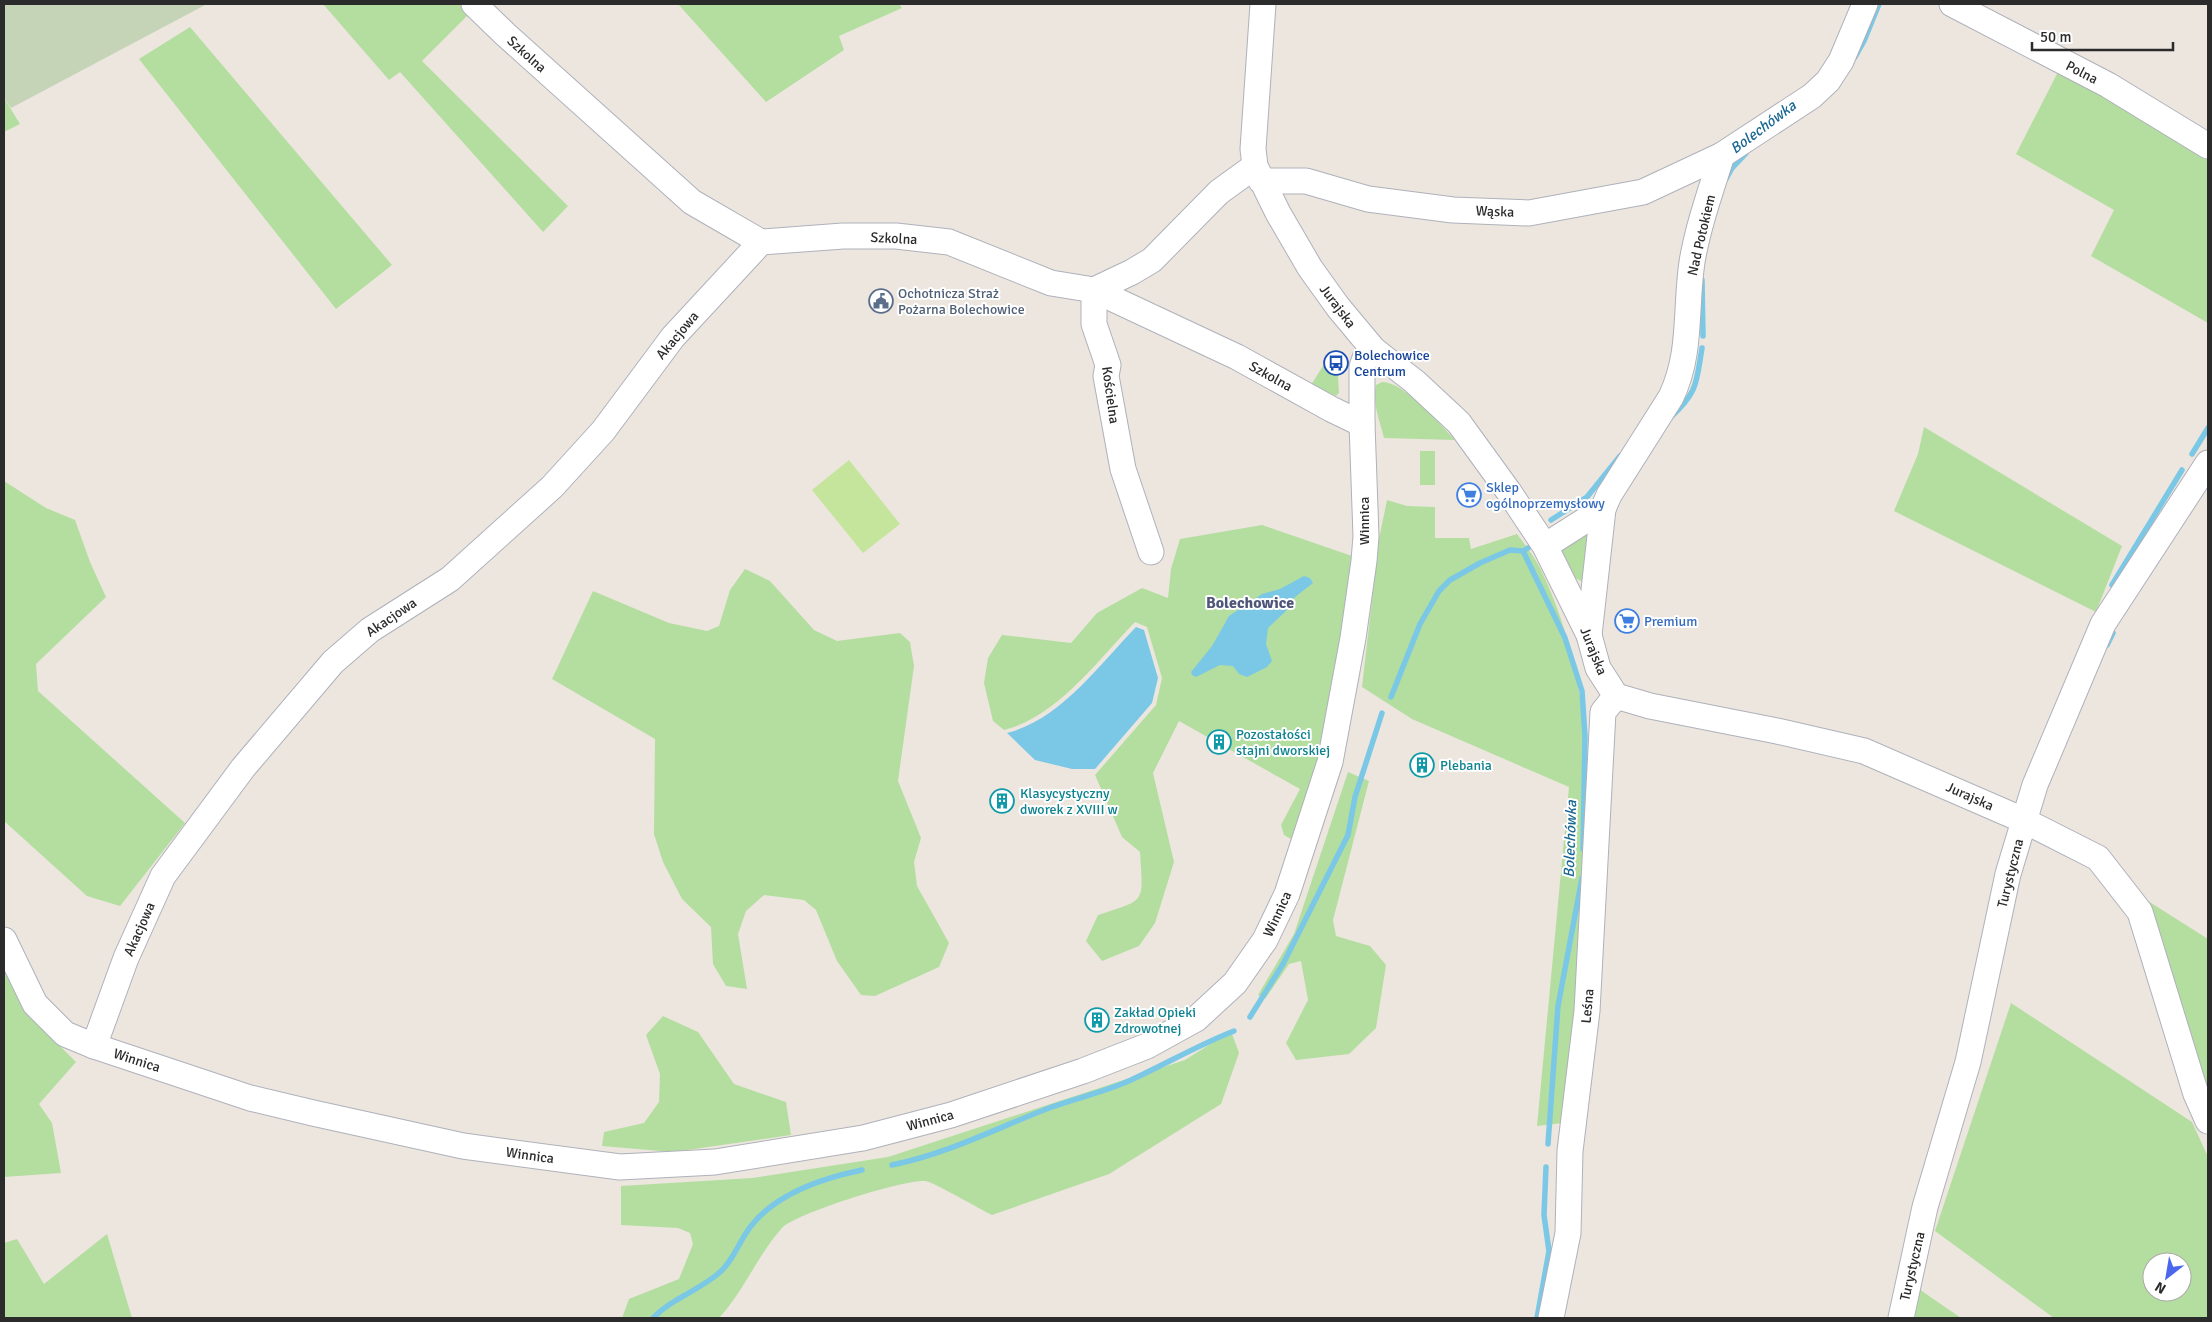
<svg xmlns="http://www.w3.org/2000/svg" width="2212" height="1322" viewBox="0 0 2212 1322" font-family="Signika,sans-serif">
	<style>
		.green { fill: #b4de9f; fill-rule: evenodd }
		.cemetery { fill: #c5d4b7 }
		.pitch { fill: #c5e59c }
		.water { fill: #7ac8e6 }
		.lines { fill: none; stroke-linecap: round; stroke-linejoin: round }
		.stream { stroke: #7ac8e6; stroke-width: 5.5 }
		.minor-casing { stroke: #afb1bb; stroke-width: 27 }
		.minor { stroke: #fff; stroke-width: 25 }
		.labels { text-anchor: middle; stroke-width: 4; stroke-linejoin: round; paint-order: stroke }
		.street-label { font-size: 14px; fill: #2b2b2b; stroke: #fff }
		.service-label { font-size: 14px; fill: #4e5e75; stroke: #fff; text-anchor: start }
		.transit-label { font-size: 14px; fill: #164399; stroke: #fff; text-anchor: start }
		.shop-label { font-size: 14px; fill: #366cbe; stroke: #fff; text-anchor: start }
		.culture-label { font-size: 14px; fill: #0d838f; stroke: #fff; text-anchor: start }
		.water-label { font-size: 15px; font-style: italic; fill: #186793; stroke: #fff }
		.quarter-label { font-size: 16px; font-weight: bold; fill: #4f5679; stroke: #fff }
	</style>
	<rect width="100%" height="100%" fill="#ece6df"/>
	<g class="green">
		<polygon points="323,4 462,4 471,12 422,61 568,206 543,232 400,72 389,80"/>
		<polygon points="678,4 899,4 902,8 839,36 844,50 766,102"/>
		<polygon points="190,27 392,265 336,309 139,59"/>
		<polygon points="2059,70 2208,156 2208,323 2091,256 2114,210 2016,154"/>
		<polygon points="4,98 20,124 4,132"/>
		<polygon points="1323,366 1338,376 1339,393 1336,396 1311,385"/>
		<path d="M1382,382C1403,381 1441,425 1455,440L1384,438C1380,422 1372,403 1376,385Z"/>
		<polygon points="1924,427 2122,546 2096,612 1894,511 1918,454"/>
		<rect x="1420" y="451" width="15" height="34"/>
		<polygon points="4,481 46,508 75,520 90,562 106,597 36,664 38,691 185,823 120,906 87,896 4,821"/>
		<path d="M1387,500L1407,506L1435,507V538H1469L1471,549L1517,534C1526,546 1536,559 1542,572C1621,739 1581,947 1563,1123L1537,1126L1569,787L1412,719L1362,687L1379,539Z"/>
		<path d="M1262,525L1352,556C1342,651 1324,746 1298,838L1291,839L1284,835L1281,825L1300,789L1179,721L1153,773L1174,862L1155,923L1139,946L1102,961L1086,941L1098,915C1147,899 1143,904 1140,852L1122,837L1095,775L1156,705L1162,678L1147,627L1135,622C1098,660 1057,717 1004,730L993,721L984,683L988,658L1002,635L1071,643L1097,613L1142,588L1168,598L1171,569L1180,539Z"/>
		<polygon points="1591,532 1584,580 1581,581 1573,577 1560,548 1580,533"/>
		<polygon points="745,569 770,581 814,630 837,641 900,633 910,642 914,666 898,781 921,838 914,862 917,886 949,943 939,967 875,996 861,995 837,961 816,910 804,900 764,895 746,911 738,934 747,989 726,986 713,964 711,927 682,899 663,862 654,834 655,739 552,679 593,591 669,623 707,631 719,626 730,590"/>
		<polygon points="1348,772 1369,781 1333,920 1336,936 1370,946 1386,965 1376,1028 1349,1054 1296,1060 1286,1043 1308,1000 1301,961 1289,964 1265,999 1258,995 1294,934"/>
		<polygon points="2148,901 2208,939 2208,1089"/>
		<polygon points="4,958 48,1034 76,1062 39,1104 52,1123 61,1173 4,1177"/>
		<path d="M2011,1003L2192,1122L2208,1157V1318H2054L1935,1231ZM2152,1262H2182V1292H2152Z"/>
		<polygon points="663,1016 698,1032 734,1084 786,1102 791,1135 673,1152 602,1146 604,1132 644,1123 659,1102 660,1074 646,1035"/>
		<path d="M1231,1031L1239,1053L1221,1104L1109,1174L992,1215C981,1210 934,1182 925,1181C904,1179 794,1214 782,1228C757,1256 744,1291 719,1318H622L629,1299L679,1279L693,1244L690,1233L678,1228L621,1225V1186L752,1178L888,1157L1185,1060Z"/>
		<polygon points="107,1234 132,1318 4,1318 4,1243 17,1239 44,1284"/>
		<polygon points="1916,1287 1961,1318 1910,1318"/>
	</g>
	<polygon class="cemetery" points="4,4 207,4 11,108 4,98"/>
	<polygon class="pitch" points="849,460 900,524 863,553 812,490"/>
	<g class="water">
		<polygon points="1304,576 1310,578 1313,583 1295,597 1285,612 1268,628 1266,644 1272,661 1267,667 1247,677 1239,674 1233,666 1220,665 1196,677 1192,675 1191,672 1212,646 1229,616 1262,594 1280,589"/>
		<path d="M1136,627L1144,630L1158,678L1152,703L1095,769H1072L1035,760L1007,733C1060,720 1099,665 1136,627Z"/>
	</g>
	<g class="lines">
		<g class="stream">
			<polyline points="1855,57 1864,41 1879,4"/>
			<polyline points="1726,179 1732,168 1746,153"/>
			<polyline points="1702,280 1703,336"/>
			<path d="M1670,418C1698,392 1696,384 1702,348"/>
			<polyline points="2192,454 2208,428"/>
			<polyline points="1551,520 1587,497 1620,456"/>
			<polyline points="1528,548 1523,551 1565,638 1582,691 1585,736 1583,849"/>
			<polyline points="2112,585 2182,470"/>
			<polyline points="2107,645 2113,633"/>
			<polyline points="1391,697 1420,624 1439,591 1450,580 1480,563 1510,550 1523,551"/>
			<polyline points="1250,1017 1283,964 1348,835 1355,797 1382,713"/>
			<polyline points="1548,1144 1558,1006 1582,878"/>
			<path d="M892,1165C947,1154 997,1128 1049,1108C1076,1098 1105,1092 1131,1080C1166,1064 1198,1045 1234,1031"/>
			<path d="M653,1318C671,1299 698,1291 719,1273C734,1260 739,1241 751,1226C776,1194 823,1178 862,1170"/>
			<polyline points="1537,1318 1549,1251 1544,1215 1546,1167"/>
		</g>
		<g class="minor-casing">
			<g id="minor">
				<polyline points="474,4 505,34 692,202 761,242 843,236 896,236 949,242 1051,283 1094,290 1237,357 1331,409 1362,424"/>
				<polyline points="1263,4 1253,149 1255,166 1278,213 1310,268 1338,307 1373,349 1415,382 1459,423 1509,492 1545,546 1589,635 1598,668 1616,696 1650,706 1777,731 1864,751 2023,820 2098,858 2140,912 2196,1094 2208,1121"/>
				<polyline points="1952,4 2108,85 2208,146"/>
				<polyline points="1261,181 1306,181 1368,199 1453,210 1529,213 1643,192 1722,155"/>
				<polyline points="1094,290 1094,324 1108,365 1106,376 1123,469 1151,552"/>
				<polyline points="1094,290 1132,272 1152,260 1219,192 1255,166"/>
				<path d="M1545,546L1603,509L1609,495L1671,397C1692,353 1685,309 1692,262C1698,226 1711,190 1722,155L1812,96L1828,81L1841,61L1865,4"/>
				<polyline points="1589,635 1603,509"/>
				<polyline points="4,940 35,1004 65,1034 94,1046 250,1098 313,1113 463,1146 620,1167 715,1162 863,1138 951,1115 1083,1071 1147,1046 1196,1019 1235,983 1265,940 1287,894 1330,762 1353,638 1364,561 1366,536 1362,424 1362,367 1365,358 1373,349"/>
				<polyline points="94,1046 126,958 163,876 243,768 333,662 370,630 450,579 552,487 603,431 673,337 761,242"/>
				<polyline points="1551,1318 1568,1233 1570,1151 1587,1011 1603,712 1616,696"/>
				<polyline points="1901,1318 1925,1207 1968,1062 2008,874 2035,785 2103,624 2208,463"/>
			</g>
		</g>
		<use href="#minor" class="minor"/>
	</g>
	<defs>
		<g id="civic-ring" transform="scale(1.25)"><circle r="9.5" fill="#fff" stroke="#5c6f8a" stroke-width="1.5"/><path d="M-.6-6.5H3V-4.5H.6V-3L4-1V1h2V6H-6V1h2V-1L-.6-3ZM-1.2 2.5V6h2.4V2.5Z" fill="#5c6f8a"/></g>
		<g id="bus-ring" transform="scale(1.25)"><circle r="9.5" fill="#fff" stroke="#1a4fb4" stroke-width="1.5"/><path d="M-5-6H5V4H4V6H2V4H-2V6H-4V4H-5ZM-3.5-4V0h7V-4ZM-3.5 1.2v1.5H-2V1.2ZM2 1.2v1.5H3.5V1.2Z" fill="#1a4fb4"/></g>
		<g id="supermarket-ring" transform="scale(1.25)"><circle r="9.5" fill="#fff" stroke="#3f7fe0" stroke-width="1.5"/><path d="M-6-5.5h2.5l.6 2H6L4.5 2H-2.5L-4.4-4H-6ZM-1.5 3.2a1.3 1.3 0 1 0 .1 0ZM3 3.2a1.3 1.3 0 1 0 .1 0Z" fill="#3f7fe0"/></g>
		<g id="building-ring" transform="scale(1.25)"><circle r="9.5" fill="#fff" stroke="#0f9aa8" stroke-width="1.5"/><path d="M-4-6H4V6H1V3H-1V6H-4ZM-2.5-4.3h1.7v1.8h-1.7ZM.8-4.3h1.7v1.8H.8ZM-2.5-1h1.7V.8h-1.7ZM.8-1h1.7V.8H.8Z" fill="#0f9aa8"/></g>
	</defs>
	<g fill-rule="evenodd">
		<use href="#civic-ring" x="881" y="301"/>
		<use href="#bus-ring" x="1336" y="363"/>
		<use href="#supermarket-ring" x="1469" y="495"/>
		<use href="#supermarket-ring" x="1627" y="621"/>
		<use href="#building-ring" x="1219" y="742"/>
		<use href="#building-ring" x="1422" y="765"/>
		<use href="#building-ring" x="1002" y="801"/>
		<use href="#building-ring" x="1097" y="1020"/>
	</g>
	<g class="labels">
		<g class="street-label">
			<text transform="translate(527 54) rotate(42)" y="5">Szkolna</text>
			<text transform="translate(2082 72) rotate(27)" y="5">Polna</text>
			<text transform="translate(1495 211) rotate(2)" y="5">Wąska</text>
			<text transform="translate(1701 235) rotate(-77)" y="5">Nad Potokiem</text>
			<text transform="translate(894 238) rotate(3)" y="5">Szkolna</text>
			<text transform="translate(1338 306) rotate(53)" y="5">Jurajska</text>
			<text transform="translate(677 335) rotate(-50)" y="5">Akacjowa</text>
			<text transform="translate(1271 376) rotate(29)" y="5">Szkolna</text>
			<text transform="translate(1111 395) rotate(82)" y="5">Kościelna</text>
			<text transform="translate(1364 521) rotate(-90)" y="5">Winnica</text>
			<text transform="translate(391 617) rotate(-34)" y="5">Akacjowa</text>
			<text transform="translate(1594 651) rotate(68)" y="5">Jurajska</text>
			<text transform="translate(1970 796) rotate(24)" y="5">Jurajska</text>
			<text transform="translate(2010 873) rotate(-76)" y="5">Turystyczna</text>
			<text transform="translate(1277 914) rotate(-65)" y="5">Winnica</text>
			<text transform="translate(139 929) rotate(-66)" y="5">Akacjowa</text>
			<text transform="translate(1587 1006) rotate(-85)" y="5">Leśna</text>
			<text transform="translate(137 1060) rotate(18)" y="5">Winnica</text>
			<text transform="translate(930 1120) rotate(-15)" y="5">Winnica</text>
			<text transform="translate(530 1155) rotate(8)" y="5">Winnica</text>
			<text transform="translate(1912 1266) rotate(-77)" y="5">Turystyczna</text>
		</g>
		<g class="service-label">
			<text x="898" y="298">Ochotnicza Straż<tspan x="898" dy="16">Pożarna Bolechowice</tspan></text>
		</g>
		<g class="transit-label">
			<text x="1354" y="360">Bolechowice<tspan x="1354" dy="16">Centrum</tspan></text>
		</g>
		<g class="shop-label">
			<text x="1486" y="492">Sklep<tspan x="1486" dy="16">ogólnoprzemysłowy</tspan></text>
			<text x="1644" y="626">Premium</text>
		</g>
		<g class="culture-label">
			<text x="1236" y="739">Pozostałości<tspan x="1236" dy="16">stajni dworskiej</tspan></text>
			<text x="1440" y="770">Plebania</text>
			<text x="1020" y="798">Klasycystyczny<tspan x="1020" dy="16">dworek z XVIII w</tspan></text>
			<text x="1114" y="1017">Zakład Opieki<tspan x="1114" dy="16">Zdrowotnej</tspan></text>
		</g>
		<g class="water-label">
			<text transform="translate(1763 127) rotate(-37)" y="5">Bolechówka</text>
			<text transform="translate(1570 839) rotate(-88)" y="5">Bolechówka</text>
		</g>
		<g class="quarter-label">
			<text x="1250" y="608">Bolechowice</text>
		</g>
	</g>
	<rect width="2212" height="1322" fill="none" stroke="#2b2b2b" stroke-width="10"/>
	<g transform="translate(2167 1277) rotate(211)"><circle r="24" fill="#ffffff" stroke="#aaaaaa"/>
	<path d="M0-4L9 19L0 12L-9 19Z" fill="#4b67ed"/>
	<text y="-8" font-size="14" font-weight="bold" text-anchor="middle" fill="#2b2b2b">N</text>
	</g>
	<path d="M2032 42v8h141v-8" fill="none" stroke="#2b2b2b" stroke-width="2.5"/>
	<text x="2040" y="42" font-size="15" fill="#2b2b2b" stroke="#ffffff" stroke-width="4" paint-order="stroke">50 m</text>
</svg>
